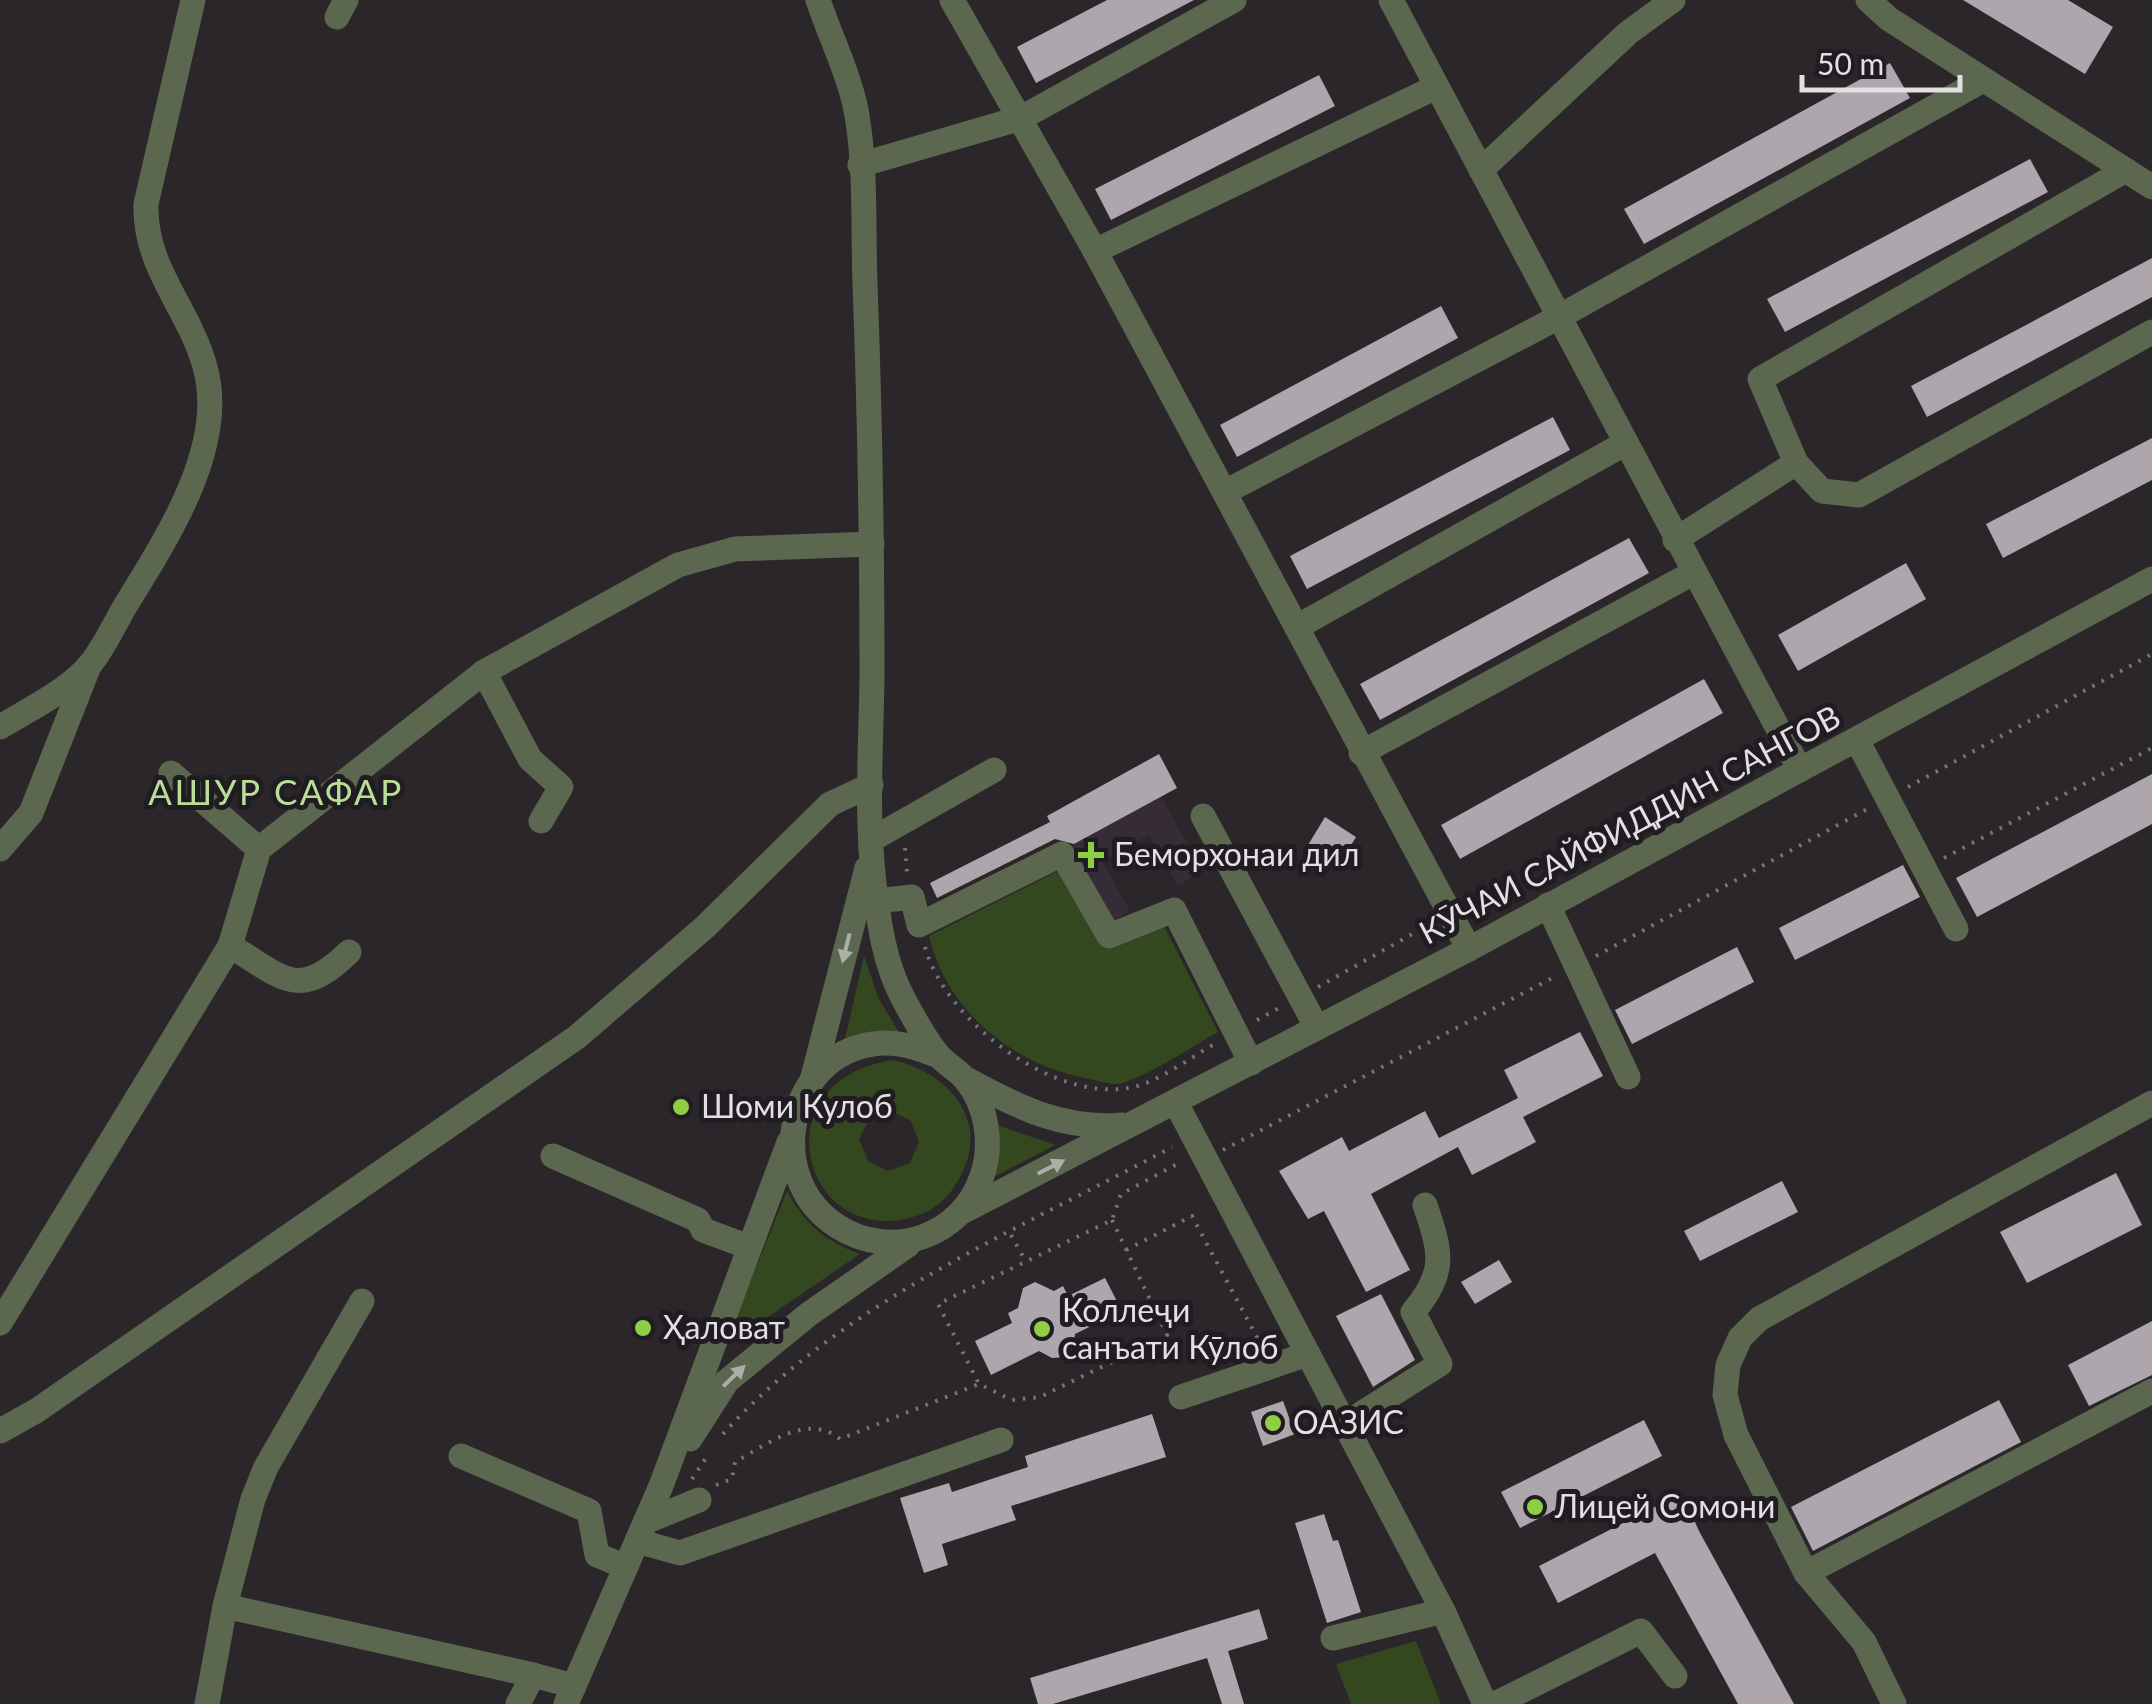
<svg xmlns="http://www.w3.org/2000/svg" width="2152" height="1704" viewBox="0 0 2152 1704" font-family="Lato,sans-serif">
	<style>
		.built { fill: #362c35 }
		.green { fill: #33481e; fill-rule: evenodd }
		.building { fill: #ada6ac }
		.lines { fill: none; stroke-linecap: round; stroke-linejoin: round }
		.path { stroke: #797578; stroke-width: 4; stroke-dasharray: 2.5 8; stroke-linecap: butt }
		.minor { stroke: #5b684f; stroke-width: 25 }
		.oneway { fill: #adafa7 }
		.poi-dot { fill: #8ece43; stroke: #211c21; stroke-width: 4 }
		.labels { text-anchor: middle; stroke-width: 10; stroke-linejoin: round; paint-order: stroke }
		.street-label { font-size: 32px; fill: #e3dfe2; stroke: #211c21 }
		.poi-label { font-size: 32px; fill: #e3dfe2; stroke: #211c21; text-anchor: start }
		.neighbourhood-label { font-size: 35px; letter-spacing: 2.5px; fill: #b9de99; stroke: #211c21 }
	</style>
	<rect width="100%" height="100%" fill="#2b262a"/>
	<polygon class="built" points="1161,796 1202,872 1178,886 1149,835 1102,861 1130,911 1107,924 1065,849"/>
	<g class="green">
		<path d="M1056,872L1067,877L1108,942L1162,922L1218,1032C1188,1049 1155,1072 1123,1083C1112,1086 1096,1080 1085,1078C1012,1064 946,1010 929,936Z"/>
		<polygon points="864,956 879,999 900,1034 844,1043"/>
		<path d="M893,1060C956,1075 996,1130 952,1190C940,1207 922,1216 901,1220C798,1235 764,1079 893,1060ZM891,1111L911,1121L919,1142L910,1163L888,1171L868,1161L859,1139L869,1119Z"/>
		<polygon points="997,1125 1055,1145 994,1177"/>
		<path d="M787,1191C806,1225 823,1240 860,1254L724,1347Z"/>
		<polygon points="1416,1641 1441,1704 1351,1704 1336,1664"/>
	</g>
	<g class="building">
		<polygon points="1107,0 1194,0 1036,83 1017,47"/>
		<polygon points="1963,0 2068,0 2113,27 2085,74"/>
		<polygon points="1890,63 1910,98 1644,244 1624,209"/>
		<polygon points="1319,75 1335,106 1111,220 1095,189"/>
		<polygon points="2030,159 2048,192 1785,332 1767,299"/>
		<polygon points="2152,258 2152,297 1927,417 1911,386"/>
		<polygon points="1441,306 1458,338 1237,457 1220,425"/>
		<polygon points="1553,417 1570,450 1307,589 1290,556"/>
		<polygon points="2152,438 2152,480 2003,558 1986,524"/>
		<polygon points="1629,538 1649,573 1380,720 1360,684"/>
		<polygon points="1906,563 1926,599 1798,671 1778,635"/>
		<polygon points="1704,679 1723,713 1460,859 1441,825"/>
		<polygon points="1159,754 1177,788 1074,844 1055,839 937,898 930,883 1050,822 1047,816"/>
		<polygon points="2152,774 2152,824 1977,917 1956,878"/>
		<polygon points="1325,817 1356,837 1336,870 1305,850"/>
		<polygon points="1903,865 1920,897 1795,960 1779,928"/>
		<polygon points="1737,947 1754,982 1632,1044 1615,1010"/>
		<polygon points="1580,1032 1603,1076 1523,1117 1536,1142 1472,1175 1458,1147 1371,1194 1410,1270 1366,1292 1324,1211 1308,1219 1279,1171 1342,1137 1349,1151 1425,1111 1439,1138 1518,1098 1504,1070"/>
		<polygon points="2116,1173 2142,1225 2027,1283 2000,1232"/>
		<polygon points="1782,1181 1798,1212 1700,1261 1684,1231"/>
		<polygon points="1499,1260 1512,1282 1475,1304 1461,1282"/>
		<polygon points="1105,1278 1122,1311 1075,1334 1073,1348 1065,1357 1052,1358 1039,1351 991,1375 975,1341 1012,1323 1008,1313 1018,1308 1023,1288 1035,1282 1054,1291 1063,1286 1068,1296"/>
		<polygon points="1381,1294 1415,1360 1373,1387 1336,1316"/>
		<polygon points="2152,1321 2152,1375 2089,1406 2068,1365"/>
		<polygon points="1999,1400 2021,1442 1813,1551 1791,1507"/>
		<polygon points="1283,1401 1295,1434 1263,1446 1251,1412"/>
		<polygon points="1152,1414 1166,1457 1011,1506 1016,1520 942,1544 948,1565 924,1573 900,1498 949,1483 952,1492 1028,1467 1025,1456"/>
		<polygon points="1644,1420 1662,1456 1520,1528 1501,1492"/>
		<polygon points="1682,1493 1699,1531 1794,1704 1738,1704 1655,1553 1558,1603 1539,1566"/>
		<polygon points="1324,1514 1333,1541 1338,1540 1361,1612 1327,1623 1295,1523"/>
		<polygon points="1259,1609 1268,1639 1228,1651 1244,1704 1222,1704 1207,1658 1053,1704 1038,1704 1030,1678"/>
	</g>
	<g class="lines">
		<g class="path">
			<polyline points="1908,787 2152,654"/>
			<polyline points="905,848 907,873"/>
			<polyline points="1944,858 2152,748"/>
			<path d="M925,947C945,1020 1051,1101 1128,1088C1157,1084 1192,1056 1218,1042"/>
			<polyline points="1596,956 1869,808"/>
			<polyline points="1318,987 1432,923"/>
			<polyline points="1257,1020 1279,1008"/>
			<polyline points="1223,1150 1556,976"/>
			<polyline points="1112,1220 1167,1335 1040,1397 1012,1400 979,1384 938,1304 1112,1220 1121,1194 1181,1162"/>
			<polyline points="1011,1235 1026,1262"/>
			<polyline points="1126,1250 1192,1216 1261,1345"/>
			<path d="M723,1434C842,1302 1018,1230 1172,1147"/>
			<polyline points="692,1479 706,1458"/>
			<path d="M716,1485L732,1479L735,1462C766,1445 807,1412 840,1439L979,1384"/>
		</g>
		<g class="minor">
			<path d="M818,0C831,39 853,82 858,122C866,175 863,231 865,284C870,416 872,546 872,678C871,746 866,815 874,883C879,922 884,963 903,998C913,1017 926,1041 939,1056C947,1065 958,1070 965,1079C987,1105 993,1144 982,1176C962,1237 891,1261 837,1226C763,1179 786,1056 873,1044C897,1040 918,1048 939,1056"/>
			<polyline points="952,0 1095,251 1469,949"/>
			<polyline points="1391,0 1800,770"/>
			<polyline points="1868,0 1889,19 2152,187"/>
			<polyline points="337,17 346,0"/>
			<polyline points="860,165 1021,118 1234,0"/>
			<polyline points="1481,170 1628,33 1673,0"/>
			<polyline points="1095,251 1436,87"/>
			<polyline points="1796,463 1760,379 2126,170"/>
			<polyline points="1225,492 1557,318 1983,80"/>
			<polyline points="1675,540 1796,463 1822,491 1859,495 2152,332"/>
			<polyline points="1297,627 1624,444"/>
			<polyline points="484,672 530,759 561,787 541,821"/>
			<path d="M0,727C30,709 64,693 88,667C103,650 113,627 124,608C164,542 228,448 205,367C189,308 144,268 146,204L193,0"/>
			<polyline points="1857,740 1956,929"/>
			<polyline points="1361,753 1693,573"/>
			<polyline points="171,773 259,849"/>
			<polyline points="1203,816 1317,1028"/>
			<polyline points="871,840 994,770"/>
			<polyline points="0,849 31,813 89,666"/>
			<polyline points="876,901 912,897 919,925 1062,854 1109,936 1174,910 1251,1063"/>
			<polyline points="1548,905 1628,1077"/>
			<path d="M230,946C283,977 298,1002 349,952"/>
			<polyline points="813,1077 867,868"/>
			<path d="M968,1080C1019,1108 1064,1130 1123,1125"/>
			<polyline points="1176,1103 1443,1611 1485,1704"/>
			<polyline points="553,1156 698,1220 703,1230 749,1247"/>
			<polyline points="964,1211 1469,949 2152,579"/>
			<polyline points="0,1323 230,946 259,849 484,672 678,565 735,549 872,544"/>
			<polyline points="1181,1397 1308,1354"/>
			<path d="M1345,1424L1440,1364L1413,1312C1447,1272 1441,1252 1425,1205"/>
			<polyline points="0,1431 36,1411 577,1037 705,927 830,804 871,785"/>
			<polyline points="690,1439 727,1381 809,1314 908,1245"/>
			<polyline points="461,1456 589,1511 597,1555 626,1567"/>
			<polyline points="645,1522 699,1500"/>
			<polyline points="637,1541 680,1553 1001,1440"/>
			<polyline points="1806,1573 2152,1391"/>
			<polyline points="225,1606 253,1499 266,1467 362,1301"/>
			<polyline points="1333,1638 1443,1611"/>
			<polyline points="207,1704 225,1606 533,1675"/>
			<polyline points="518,1704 533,1675 574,1686"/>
			<polyline points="566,1704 661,1486 789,1142"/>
			<polyline points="1495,1704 1641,1631 1675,1676"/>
			<polyline points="1894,1704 1864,1642 1806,1573 1736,1435 1725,1395 1728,1365 1740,1338 1759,1319 2152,1103"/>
		</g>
	</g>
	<defs><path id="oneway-solid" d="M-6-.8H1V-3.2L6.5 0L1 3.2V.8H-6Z" transform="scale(2.5)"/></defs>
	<g class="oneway">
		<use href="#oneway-solid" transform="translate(846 948) rotate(104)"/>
		<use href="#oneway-solid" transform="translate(1051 1167) rotate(-27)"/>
		<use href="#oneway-solid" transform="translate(734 1376) rotate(-44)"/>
	</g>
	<g class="poi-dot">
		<path d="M1086 840h10v10h10v10h-10v10h-10v-10h-10v-10h10z"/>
		<circle cx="681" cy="1107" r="10"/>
		<circle cx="643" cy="1328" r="10"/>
		<circle cx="1042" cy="1329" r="10"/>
		<circle cx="1273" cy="1423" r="10"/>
		<circle cx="1535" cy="1507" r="10"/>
	</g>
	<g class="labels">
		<g class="street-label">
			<text transform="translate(1630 825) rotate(-28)" y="11">КӮЧАИ САЙФИДДИН САНГОВ</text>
		</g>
		<g class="poi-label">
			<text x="1114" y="866">Беморхонаи дил</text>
			<text x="701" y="1118">Шоми Кулоб</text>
			<text x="1062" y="1322">Коллеҷи<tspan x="1062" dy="37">санъати Кӯлоб</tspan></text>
			<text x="663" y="1339">Ҳаловат</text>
			<text x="1293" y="1434">ОАЗИС</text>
			<text x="1555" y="1518">Лицей Сомони</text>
		</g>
		<g class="neighbourhood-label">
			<text x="276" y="805">АШУР САФАР</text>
		</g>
	</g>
	<path d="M1802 75v15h158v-15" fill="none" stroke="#e3dfe2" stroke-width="5"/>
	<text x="1817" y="75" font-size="30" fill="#e3dfe2" stroke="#211c21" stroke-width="8" paint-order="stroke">50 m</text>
</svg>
